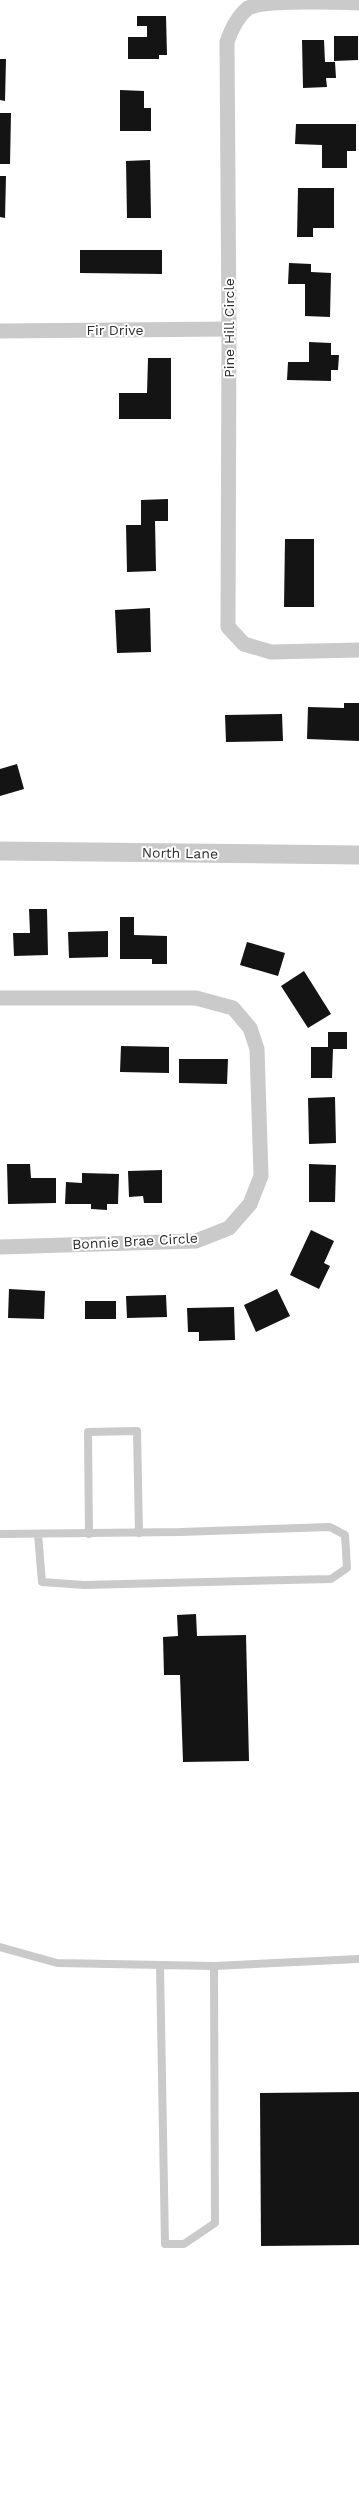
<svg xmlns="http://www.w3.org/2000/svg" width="359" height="2499" viewBox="0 0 359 2499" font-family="'Work Sans',sans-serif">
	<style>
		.building { fill: #141414 }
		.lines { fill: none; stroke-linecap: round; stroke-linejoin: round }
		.service { stroke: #cacaca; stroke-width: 8 }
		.minor { stroke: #cacaca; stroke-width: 15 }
		.tertiary { stroke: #cacaca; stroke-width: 19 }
		.labels { text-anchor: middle; stroke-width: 4; stroke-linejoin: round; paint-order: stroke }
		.street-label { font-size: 14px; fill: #2d2d2d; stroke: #fff }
	</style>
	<rect width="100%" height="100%" fill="#fff"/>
	<g class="building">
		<polygon points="137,16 166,16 167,55 159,55 159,59 128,59 128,37 147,37 147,26 137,26"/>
		<polygon points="334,36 358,36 358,60 334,61"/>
		<polygon points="302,40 324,40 325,62 335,62 336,78 326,78 327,87 303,88"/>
		<polygon points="0,59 6,59 5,101 0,100"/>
		<polygon points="120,90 144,91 144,108 151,108 151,131 120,131"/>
		<polygon points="0,113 11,113 10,164 0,164"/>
		<polygon points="296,124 356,124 356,151 347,151 347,168 322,168 322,145 295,144"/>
		<polygon points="150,160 151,218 127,218 126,161"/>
		<polygon points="0,176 6,176 5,218 0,217"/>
		<polygon points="298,188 334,188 334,228 313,228 313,237 297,237"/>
		<polygon points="80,250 162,250 162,274 80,273"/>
		<polygon points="289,263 311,264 311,272 331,273 330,317 305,316 305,284 288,284"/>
		<polygon points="309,342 331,343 331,355 339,355 338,370 331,370 331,381 287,380 288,362 309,362"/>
		<polygon points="148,358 171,358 171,419 119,419 119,393 147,393"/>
		<polygon points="168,499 168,521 155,521 156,571 127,572 126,525 141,525 141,500"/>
		<polygon points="285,539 314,539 314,607 284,607"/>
		<polygon points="150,608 151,652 117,653 115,610"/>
		<polygon points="344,703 359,703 359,741 307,739 308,707 344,708"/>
		<polygon points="282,714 283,741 226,742 225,715"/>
		<polygon points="17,764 24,789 0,796 0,769"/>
		<polygon points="29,909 47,909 48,955 14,956 13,933 30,933"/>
		<polygon points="120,917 134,917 134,935 167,936 167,964 152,964 152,959 120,959"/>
		<polygon points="108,931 108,957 69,958 68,932"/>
		<polygon points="247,942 285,953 278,976 240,965"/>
		<polygon points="304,971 331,1014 308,1028 281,986"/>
		<polygon points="328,1032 347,1032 347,1049 333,1049 332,1078 311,1078 311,1047 328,1047"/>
		<polygon points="121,1046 169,1047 169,1073 120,1072"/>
		<polygon points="179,1059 228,1059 227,1084 179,1083"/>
		<polygon points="335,1097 336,1143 309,1144 308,1098"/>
		<polygon points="7,1164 30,1164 31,1178 56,1178 56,1203 8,1204"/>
		<polygon points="309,1164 336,1165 335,1202 309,1202"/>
		<polygon points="162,1170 162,1203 144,1203 143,1196 129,1197 128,1171"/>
		<polygon points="82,1173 119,1174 118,1204 107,1204 107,1210 91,1209 91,1204 65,1204 66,1182 82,1183"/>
		<polygon points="311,1230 334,1241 324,1263 330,1266 319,1289 290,1275"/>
		<polygon points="9,1289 45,1291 44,1319 8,1318"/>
		<polygon points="277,1289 290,1316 256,1332 244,1305"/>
		<polygon points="166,1295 167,1317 127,1318 126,1296"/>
		<rect x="85" y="1301" width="31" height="18"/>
		<polygon points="234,1307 235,1340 199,1341 199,1332 188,1332 187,1308"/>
		<polygon points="196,1614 197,1636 246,1635 249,1761 183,1762 180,1675 164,1675 163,1637 178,1636 177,1615"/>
		<polygon points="359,2092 359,2245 261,2246 260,2093"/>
	</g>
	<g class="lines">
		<g class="service">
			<polyline points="0,1534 180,1532 330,1527 345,1535 347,1568 331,1579 84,1585 42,1582 38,1534"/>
			<polyline points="89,1534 88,1432 137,1431 139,1533"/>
			<polyline points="0,1947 57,1963 214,1966 215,2223 184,2244 165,2244 160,1965"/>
			<polyline points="214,1966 359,1959"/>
		</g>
		<g class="minor">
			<path d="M359,3C336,2 264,0 248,8C237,17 231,30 227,42L229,329L228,627L244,644L271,652L359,650"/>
			<polyline points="0,331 229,329"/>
			<polyline points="0,998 196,998 233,1008 250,1028 257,1049 261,1176 250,1204 229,1228 196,1241 0,1247"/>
		</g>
		<polyline class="tertiary" points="0,851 359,855"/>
	</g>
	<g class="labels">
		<g class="street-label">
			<text transform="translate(229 328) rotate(-90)" y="5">Pine Hill Circle</text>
			<text x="115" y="335">Fir Drive</text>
			<text transform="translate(180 853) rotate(1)" y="5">North Lane</text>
			<text transform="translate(135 1241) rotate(-3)" y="5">Bonnie Brae Circle</text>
		</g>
	</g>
</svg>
